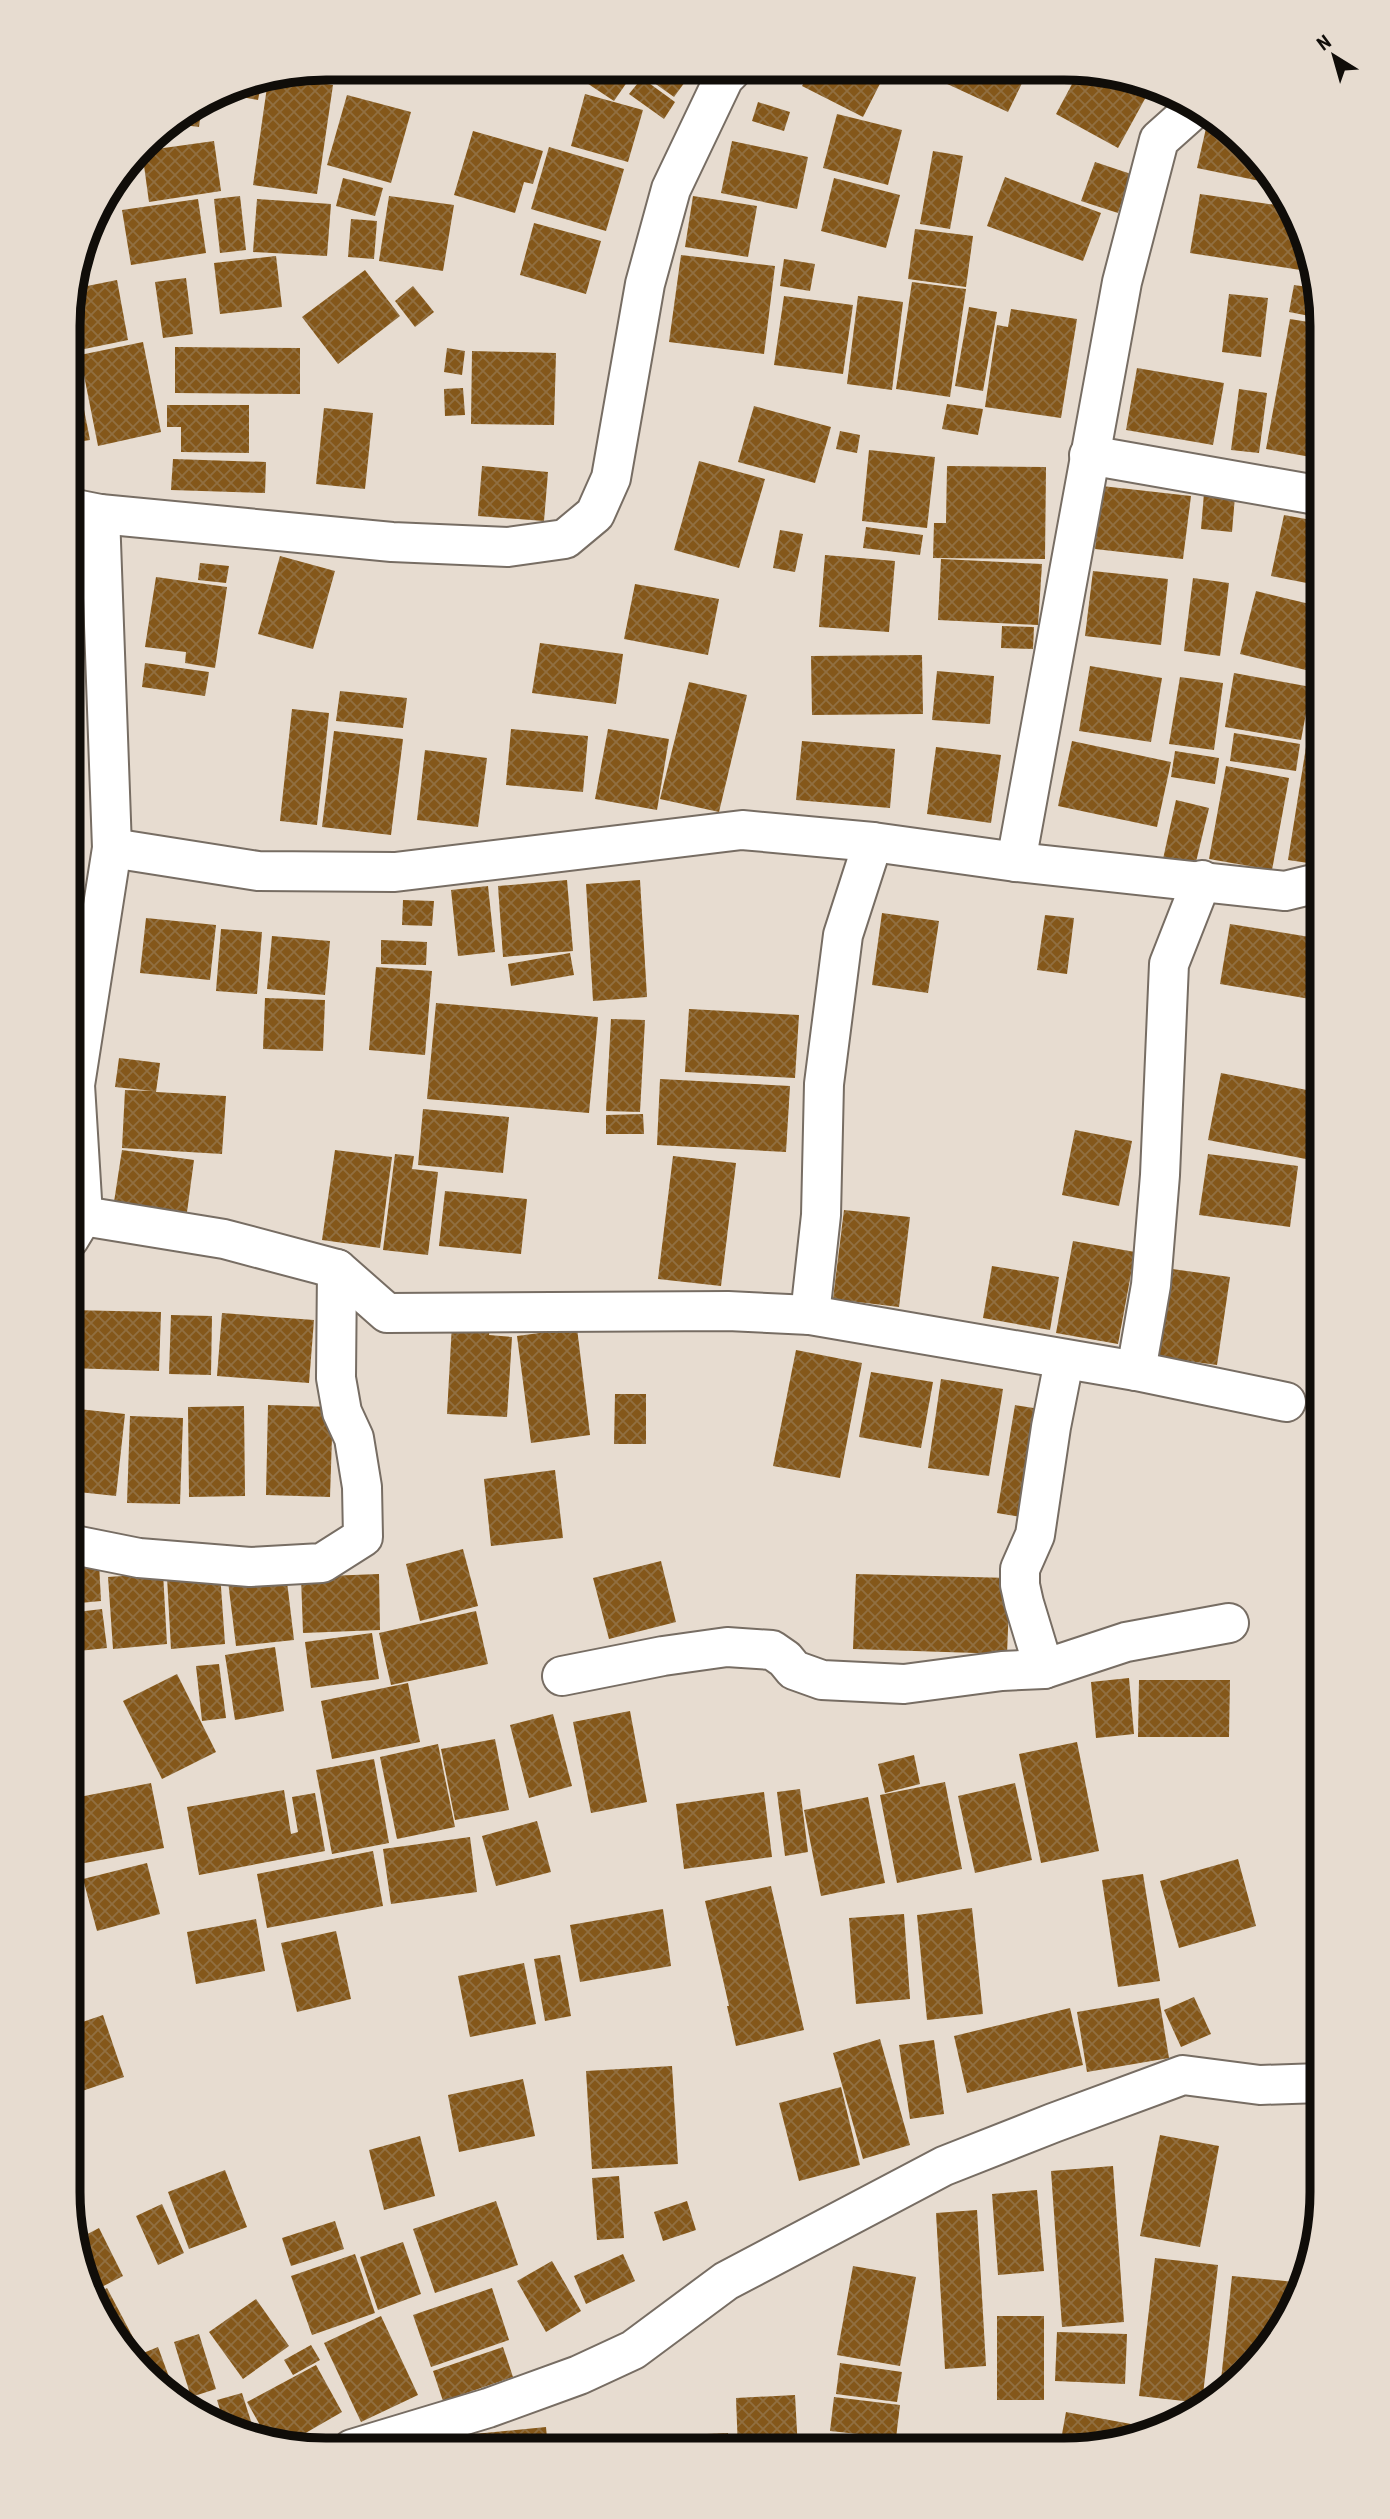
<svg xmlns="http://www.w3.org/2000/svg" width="1390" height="2519" viewBox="0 0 1390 2519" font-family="'Roboto Condensed',sans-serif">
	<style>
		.building { fill: url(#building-cross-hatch) }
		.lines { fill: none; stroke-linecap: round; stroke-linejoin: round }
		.minor-casing { stroke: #776d63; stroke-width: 42 }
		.minor { stroke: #fff; stroke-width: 38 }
		.rim { fill: none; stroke: #100d09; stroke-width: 9 }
	</style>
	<defs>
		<pattern id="building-cross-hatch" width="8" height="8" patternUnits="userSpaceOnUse" patternTransform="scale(1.75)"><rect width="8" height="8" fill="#84571a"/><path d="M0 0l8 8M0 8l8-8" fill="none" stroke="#916f41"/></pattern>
	</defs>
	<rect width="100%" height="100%" fill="#e7dcd0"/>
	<g class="building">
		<polygon points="567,70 625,70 632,75 614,101"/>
		<polygon points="636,70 665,70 693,71 674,97"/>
		<polygon points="810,71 857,72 886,72 863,117 802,86"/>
		<polygon points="950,72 1027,73 1008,112 945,83"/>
		<polygon points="1078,73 1114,73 1152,86 1118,148 1056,114"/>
		<polygon points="280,77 333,85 317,194 253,185 268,80"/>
		<polygon points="642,78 675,102 664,119 629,94"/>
		<polygon points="262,81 258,100 242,97 244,85"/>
		<polygon points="585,94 643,110 628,162 571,146"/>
		<polygon points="347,95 411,112 391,183 327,165"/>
		<polygon points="758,102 790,112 784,131 752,121"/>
		<polygon points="202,104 199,127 176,124 176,120"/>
		<polygon points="837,114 902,130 888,185 823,168"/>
		<polygon points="1209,115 1234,132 1279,185 1197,168"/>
		<polygon points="473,131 543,151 533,184 524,182 515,213 454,195"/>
		<polygon points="214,141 221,191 149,202 142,151"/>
		<polygon points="732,141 808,157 797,209 721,193"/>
		<polygon points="549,147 624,169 606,231 531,209"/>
		<polygon points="933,151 963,156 950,229 920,224"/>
		<polygon points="1095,162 1131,174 1118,213 1081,201"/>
		<polygon points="1005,177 1101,213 1083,261 987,226"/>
		<polygon points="343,178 383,188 375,216 336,206"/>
		<polygon points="834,178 900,195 886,248 821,231"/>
		<polygon points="1200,194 1290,207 1308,243 1313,272 1190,253"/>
		<polygon points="240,196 246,250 220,253 214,199"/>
		<polygon points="389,196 454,205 443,271 379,261"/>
		<polygon points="693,196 757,206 748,257 685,247"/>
		<polygon points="198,199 206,253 131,265 122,210"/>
		<polygon points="257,199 331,204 327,256 253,252"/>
		<polygon points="351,219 377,221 374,259 348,257"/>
		<polygon points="534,223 601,241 586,294 520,275"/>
		<polygon points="915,229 973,236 966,287 908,279"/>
		<polygon points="681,255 775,266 764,354 669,342"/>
		<polygon points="276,256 282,307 220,314 214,263"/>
		<polygon points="784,259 815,264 810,291 780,286"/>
		<polygon points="365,270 400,316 338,364 302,317"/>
		<polygon points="186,278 193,334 163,338 155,282"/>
		<polygon points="117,280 128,340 70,352 72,289"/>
		<polygon points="912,282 966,289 950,397 896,389"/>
		<polygon points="1294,285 1315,288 1320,318 1289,312"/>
		<polygon points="413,286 434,312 415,327 395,301"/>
		<polygon points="1229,294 1268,298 1261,357 1222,352"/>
		<polygon points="784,296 853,305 843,374 774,365"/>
		<polygon points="858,296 903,302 892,390 847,384"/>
		<polygon points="969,307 997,312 983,391 955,386"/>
		<polygon points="1011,309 1077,319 1061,418 985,407 997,325 1008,327"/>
		<polygon points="1290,319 1321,324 1322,459 1266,449"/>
		<polygon points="143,342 161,432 98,446 80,355"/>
		<polygon points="175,347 300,348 300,394 175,393"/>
		<polygon points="447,348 465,351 462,375 444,372"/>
		<polygon points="472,351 556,353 554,425 471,424"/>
		<polygon points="1137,368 1224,383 1213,445 1126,430"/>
		<polygon points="76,369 90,440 70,443 70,370"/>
		<polygon points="463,388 465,415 445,416 444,389"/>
		<polygon points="1239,389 1267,393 1259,453 1231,450"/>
		<polygon points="947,404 983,409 978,435 942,429"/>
		<polygon points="167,405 249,405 249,453 181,452 181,427 167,427"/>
		<polygon points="754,406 831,427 815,483 738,462"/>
		<polygon points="324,408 373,413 365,489 316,484"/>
		<polygon points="840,431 860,435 857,453 836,449"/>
		<polygon points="869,450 935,457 927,528 862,521"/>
		<polygon points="173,459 266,462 265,493 171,490"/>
		<polygon points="699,461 765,479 739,568 674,550"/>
		<polygon points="482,466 548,472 544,521 478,516"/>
		<polygon points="947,466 1046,467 1045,559 933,558 934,523 946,523"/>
		<polygon points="1102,486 1191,496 1183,559 1095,549"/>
		<polygon points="1204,493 1235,496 1232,532 1201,529"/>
		<polygon points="1284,515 1322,522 1322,586 1271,576"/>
		<polygon points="866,527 923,535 920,555 863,548"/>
		<polygon points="780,530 803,534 795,572 773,568"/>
		<polygon points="825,555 895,561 889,632 819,627"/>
		<polygon points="280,556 335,571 313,649 258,634"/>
		<polygon points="941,559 1042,564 1038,625 938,620"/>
		<polygon points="200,563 229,566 226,583 198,580"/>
		<polygon points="1093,571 1168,579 1161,645 1085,636"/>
		<polygon points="156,577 227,587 215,668 185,663 186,652 145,647"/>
		<polygon points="1193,578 1229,583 1220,656 1184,651"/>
		<polygon points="635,584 719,599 708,655 624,639"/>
		<polygon points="1256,591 1322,607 1322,674 1240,654"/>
		<polygon points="1002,626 1034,627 1033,649 1001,648"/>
		<polygon points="540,643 623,654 616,704 532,693"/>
		<polygon points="922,655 923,714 812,715 811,656"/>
		<polygon points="145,663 209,672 205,696 142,687"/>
		<polygon points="1090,666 1162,678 1151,742 1079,731"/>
		<polygon points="937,671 994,676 990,724 932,720"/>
		<polygon points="1234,673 1311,687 1301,740 1225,727"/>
		<polygon points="1180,677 1223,683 1214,750 1169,744"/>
		<polygon points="689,682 747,695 719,812 660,799"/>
		<polygon points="340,691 407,698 403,728 336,721"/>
		<polygon points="292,709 329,713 317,825 280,821"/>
		<polygon points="511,729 588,736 583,792 506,785"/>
		<polygon points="608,729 669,739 657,810 595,799"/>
		<polygon points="334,731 403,739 391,835 322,827"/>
		<polygon points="1234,733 1300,744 1296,771 1230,761"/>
		<polygon points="802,741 895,749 890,808 796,800"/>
		<polygon points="1072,741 1171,762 1157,827 1058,806"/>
		<polygon points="936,747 1001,755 991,823 927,814"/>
		<polygon points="1306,747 1322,749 1322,865 1288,860"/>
		<polygon points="425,750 487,758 478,827 417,820"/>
		<polygon points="1175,751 1219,758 1215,784 1171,777"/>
		<polygon points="1226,766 1289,778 1272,870 1209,859"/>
		<polygon points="1176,800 1209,808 1195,866 1163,859"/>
		<polygon points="567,880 573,951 503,957 498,886"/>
		<polygon points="640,880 647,997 593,1001 586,884"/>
		<polygon points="488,886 495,952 458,956 451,890"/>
		<polygon points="403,900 434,901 432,926 402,925"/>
		<polygon points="882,913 939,921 928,993 872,985"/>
		<polygon points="1045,915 1074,918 1067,974 1037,970"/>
		<polygon points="146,918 216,925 210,980 140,973"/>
		<polygon points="1230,924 1322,939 1322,1001 1220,984"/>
		<polygon points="221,929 262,932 257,994 216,991"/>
		<polygon points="272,936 330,941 325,995 267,989"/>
		<polygon points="381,940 427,942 426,965 381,964"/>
		<polygon points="570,953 574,975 511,986 508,964"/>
		<polygon points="376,967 432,971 425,1055 369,1050"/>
		<polygon points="265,998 325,1000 323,1051 263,1049"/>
		<polygon points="436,1003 598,1017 589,1113 427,1099"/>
		<polygon points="689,1009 799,1015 795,1078 685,1072"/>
		<polygon points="611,1019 645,1020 640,1112 606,1111"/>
		<polygon points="1320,1048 1322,1048 1322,1081 1317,1081"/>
		<polygon points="119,1058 160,1063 156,1092 226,1096 222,1154 122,1148 125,1090 153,1091 115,1087"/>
		<polygon points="1221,1073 1322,1093 1321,1162 1208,1140"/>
		<polygon points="660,1079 790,1086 786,1152 657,1145"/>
		<polygon points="423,1109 509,1117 503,1173 418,1165"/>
		<polygon points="643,1114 644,1134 606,1134 606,1115"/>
		<polygon points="1075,1130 1132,1141 1119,1206 1062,1195"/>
		<polygon points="122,1150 194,1160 187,1212 114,1202"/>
		<polygon points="335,1150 392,1157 380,1248 322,1240"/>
		<polygon points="395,1154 414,1156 412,1169 438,1172 428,1255 383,1250"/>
		<polygon points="1208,1154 1298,1166 1290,1227 1199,1215"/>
		<polygon points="673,1156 736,1163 721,1286 658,1279"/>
		<polygon points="445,1191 527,1199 521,1254 439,1246"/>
		<polygon points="844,1210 910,1217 899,1307 833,1299"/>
		<polygon points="1073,1241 1135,1252 1118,1344 1056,1333"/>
		<polygon points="992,1266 1059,1277 1050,1330 983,1318"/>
		<polygon points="1165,1268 1230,1277 1217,1365 1152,1356"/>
		<polygon points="69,1310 161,1312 159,1371 69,1368"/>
		<polygon points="222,1313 314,1320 309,1383 217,1376"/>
		<polygon points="171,1315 212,1316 211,1375 169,1374"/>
		<polygon points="452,1324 490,1326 489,1335 512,1337 507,1417 447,1414"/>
		<polygon points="577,1328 590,1435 531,1443 517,1336"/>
		<polygon points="796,1350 862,1363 840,1478 773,1466"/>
		<polygon points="871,1372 933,1382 921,1448 859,1437"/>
		<polygon points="941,1379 1003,1389 989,1476 928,1468"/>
		<polygon points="615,1394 646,1394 646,1444 614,1444"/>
		<polygon points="268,1405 333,1407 330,1497 266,1495"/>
		<polygon points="1015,1405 1046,1410 1028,1518 997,1513"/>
		<polygon points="244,1406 245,1496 189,1497 188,1407"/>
		<polygon points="69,1408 125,1414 116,1496 69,1491"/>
		<polygon points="130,1416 183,1418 180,1504 127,1503"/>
		<polygon points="555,1470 563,1538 491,1546 484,1479"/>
		<polygon points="463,1549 478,1606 420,1621 406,1564"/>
		<polygon points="661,1561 676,1622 609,1639 593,1578"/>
		<polygon points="99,1563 101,1601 69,1604 69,1565"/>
		<polygon points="285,1565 294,1640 236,1646 227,1573"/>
		<polygon points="163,1573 167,1644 113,1649 108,1577"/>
		<polygon points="220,1573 225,1644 171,1649 167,1577"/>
		<polygon points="379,1574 380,1630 303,1633 301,1577"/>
		<polygon points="856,1574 1010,1578 1007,1654 853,1649"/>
		<polygon points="102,1609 107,1648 69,1652 69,1613"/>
		<polygon points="476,1611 488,1664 391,1685 379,1633"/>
		<polygon points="372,1633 379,1679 311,1688 305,1642"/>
		<polygon points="275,1647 284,1711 235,1720 225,1655"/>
		<polygon points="219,1664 226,1718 202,1721 196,1666"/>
		<polygon points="177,1674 216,1752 162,1779 123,1701"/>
		<polygon points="1129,1678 1134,1734 1096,1738 1091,1682"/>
		<polygon points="1139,1680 1230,1680 1229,1737 1138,1737"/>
		<polygon points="408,1683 420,1742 332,1759 321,1701"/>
		<polygon points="630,1711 647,1802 591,1813 573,1722"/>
		<polygon points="553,1714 572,1786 529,1798 510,1725"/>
		<polygon points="495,1739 509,1810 455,1820 441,1749"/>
		<polygon points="1077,1742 1099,1851 1041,1863 1019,1754"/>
		<polygon points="438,1744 455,1827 397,1839 380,1757"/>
		<polygon points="914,1755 920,1784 885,1793 878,1764"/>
		<polygon points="374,1759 389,1843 332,1854 316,1770"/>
		<polygon points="945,1782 962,1869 897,1883 880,1795"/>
		<polygon points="151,1783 164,1848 69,1866 69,1799"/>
		<polygon points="1015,1783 1032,1860 975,1873 958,1796"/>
		<polygon points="800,1789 808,1852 785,1856 777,1792"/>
		<polygon points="284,1790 291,1834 298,1832 292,1797 315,1793 325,1851 199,1875 187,1807"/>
		<polygon points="764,1792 772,1857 684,1869 676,1804"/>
		<polygon points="868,1797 885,1883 821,1896 804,1810"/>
		<polygon points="537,1821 551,1872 496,1886 482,1836"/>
		<polygon points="470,1837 477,1892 391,1904 383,1849"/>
		<polygon points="373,1851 383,1906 267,1928 257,1874"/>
		<polygon points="1238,1859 1256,1926 1179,1948 1160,1881"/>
		<polygon points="147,1863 160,1914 97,1931 83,1879"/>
		<polygon points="1143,1874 1160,1981 1118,1987 1102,1880"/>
		<polygon points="771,1886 804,2030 736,2046 727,2006 729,2006 705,1901"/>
		<polygon points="972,1908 983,2014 927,2020 917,1915"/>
		<polygon points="663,1909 671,1966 580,1982 570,1925"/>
		<polygon points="904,1914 910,1999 856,2004 849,1918"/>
		<polygon points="256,1919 265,1971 196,1984 187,1932"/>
		<polygon points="336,1931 351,1999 297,2012 281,1943"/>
		<polygon points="560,1955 571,2016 545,2021 534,1959"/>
		<polygon points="524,1963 536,2024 470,2037 458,1976"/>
		<polygon points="1194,1997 1211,2034 1181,2047 1164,2010"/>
		<polygon points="1159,1998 1169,2058 1087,2072 1077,2012"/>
		<polygon points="1070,2008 1083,2065 967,2093 954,2036"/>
		<polygon points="103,2015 124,2077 76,2093 68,2072 68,2027"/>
		<polygon points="880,2039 910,2145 863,2159 833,2053"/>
		<polygon points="934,2040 944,2114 910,2119 899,2045"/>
		<polygon points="672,2066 678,2164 592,2169 586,2071"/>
		<polygon points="523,2079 535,2136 459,2152 448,2095"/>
		<polygon points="841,2087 860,2165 799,2181 779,2103"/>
		<polygon points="1160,2135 1219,2146 1200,2247 1140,2236"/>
		<polygon points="420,2136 435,2196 384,2210 369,2150"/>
		<polygon points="1113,2166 1124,2322 1062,2327 1051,2171"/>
		<polygon points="225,2170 247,2227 189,2249 168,2192"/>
		<polygon points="619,2176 624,2238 597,2240 592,2178"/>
		<polygon points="1037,2190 1044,2271 998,2275 992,2194"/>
		<polygon points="496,2201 518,2265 435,2293 413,2229"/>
		<polygon points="687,2201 696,2230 663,2241 654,2212"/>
		<polygon points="162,2204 184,2253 158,2265 136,2216"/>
		<polygon points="977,2210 986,2366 945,2369 936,2213"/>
		<polygon points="335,2221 344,2249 291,2266 282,2238"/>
		<polygon points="99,2228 123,2276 90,2293 82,2276 76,2240"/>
		<polygon points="403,2242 421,2294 378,2310 360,2257"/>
		<polygon points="355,2254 375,2313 312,2335 291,2276"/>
		<polygon points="623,2254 635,2281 586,2304 574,2276"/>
		<polygon points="1155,2258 1218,2265 1202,2403 1139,2396"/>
		<polygon points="552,2261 581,2311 546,2332 517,2281"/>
		<polygon points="853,2266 916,2277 900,2366 837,2355"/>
		<polygon points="1232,2276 1295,2282 1293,2304 1269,2349 1219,2399"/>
		<polygon points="107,2288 136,2343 124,2350 112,2336 92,2295"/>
		<polygon points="492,2288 509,2340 431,2367 413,2315"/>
		<polygon points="256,2299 289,2346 243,2379 209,2332"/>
		<polygon points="381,2316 418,2395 361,2422 324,2343"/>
		<rect x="997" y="2316" width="47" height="84"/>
		<polygon points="1057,2332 1127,2334 1125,2384 1055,2381"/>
		<polygon points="199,2334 216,2389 191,2397 174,2342"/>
		<polygon points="311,2345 320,2360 293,2375 284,2360"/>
		<polygon points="158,2347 176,2396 172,2397 156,2387 131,2358"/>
		<polygon points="503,2347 513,2377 443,2401 433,2371"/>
		<polygon points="840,2363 902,2372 897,2402 836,2394"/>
		<polygon points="316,2365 342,2412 283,2446 269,2441 247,2402"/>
		<polygon points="242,2393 255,2434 250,2436 226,2429 217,2400"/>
		<polygon points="795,2395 798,2450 738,2450 736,2398"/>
		<polygon points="834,2397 900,2405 896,2438 830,2431"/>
		<polygon points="204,2402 210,2423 186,2407"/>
		<polygon points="1066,2412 1131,2424 1128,2440 1059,2451"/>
		<polygon points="546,2427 548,2449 475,2449 474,2434"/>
		<polygon points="1143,2428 1157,2431 1141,2438"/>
		<polygon points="728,2433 728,2450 665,2450 664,2436"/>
		<polygon points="829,2435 908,2447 908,2450 826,2450"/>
		<polygon points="1012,2438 1013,2451 943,2450 943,2442"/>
	</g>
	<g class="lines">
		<g class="minor-casing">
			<g id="minor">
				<polyline points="1089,455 1322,496"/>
				<polyline points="70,508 100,514 392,542 508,547 565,539 595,514 611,478 645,284 671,189 724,78 731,71"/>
				<polyline points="112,848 258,871 395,872 742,830 873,842 1016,862 1285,891 1322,882"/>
				<polyline points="1016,862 1122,282 1159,140 1196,107"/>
				<polyline points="83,1216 224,1239 337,1269 387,1313 728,1311 810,1315 1136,1371 1286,1402"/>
				<polyline points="69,1239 83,1216 75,1085 112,848 100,514"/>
				<polyline points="810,1315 821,1215 824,1084 843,935 873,842"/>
				<polyline points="1064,1361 1051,1427 1035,1535 1020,1569 1020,1585 1024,1603 1044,1669 1126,1642 1229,1623"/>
				<polyline points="1136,1371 1151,1285 1160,1175 1169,964 1202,880"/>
				<polyline points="69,1544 139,1558 250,1567 322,1563 363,1537 362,1487 354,1438 342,1412 336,1378 337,1269"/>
				<polyline points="562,1676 663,1656 727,1647 772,1650 785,1659 794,1670 822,1680 904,1684 1002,1671 1044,1669"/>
				<polyline points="352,2449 488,2408 579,2375 633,2350 726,2281 944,2166 1053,2123 1183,2075 1260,2085 1321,2083"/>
			</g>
		</g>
		<use href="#minor" class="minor"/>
	</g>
	<path d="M0 0H1390V2519H0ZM326 80H1064A246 246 0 0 1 1310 326V2192A246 246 0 0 1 1064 2438H326A246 246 0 0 1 80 2192V326A246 246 0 0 1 326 80Z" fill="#e7dcd0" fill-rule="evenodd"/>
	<path class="rim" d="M326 80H1064A246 246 0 0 1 1310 326V2192A246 246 0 0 1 1064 2438H326A246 246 0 0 1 80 2192V326A246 246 0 0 1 326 80Z"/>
	<g transform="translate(1334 56) rotate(323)" stroke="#e7dcd0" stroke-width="5" paint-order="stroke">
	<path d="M0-5L12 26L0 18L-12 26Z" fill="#100d09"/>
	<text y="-10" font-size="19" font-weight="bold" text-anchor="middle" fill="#100d09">N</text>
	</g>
</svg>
